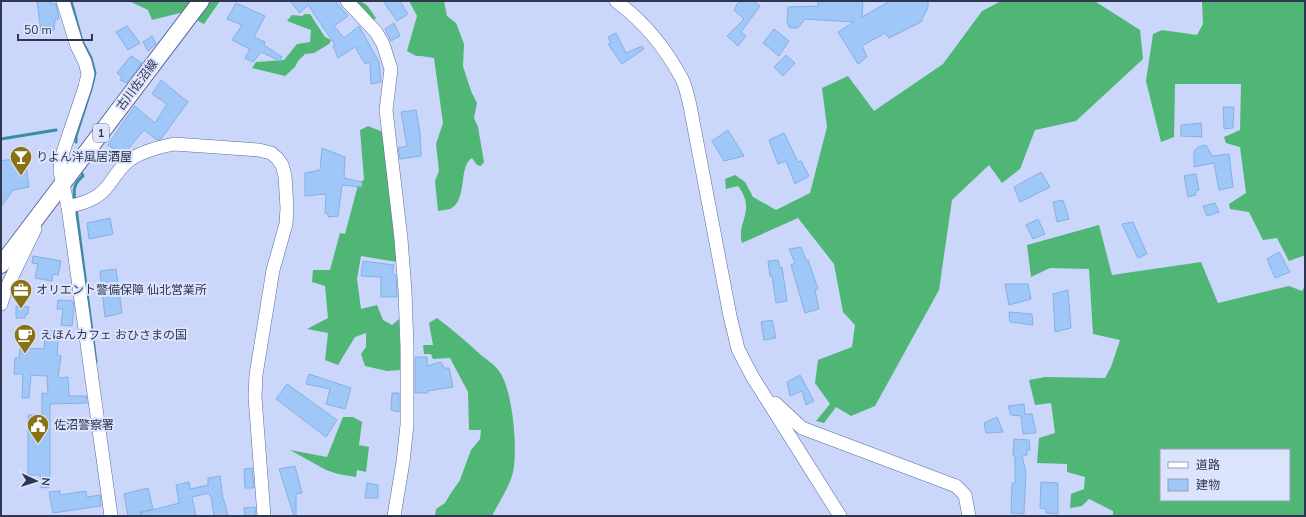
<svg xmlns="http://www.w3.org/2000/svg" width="1306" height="517" viewBox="0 0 1306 517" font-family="'Nunito Sans','Noto Sans JP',sans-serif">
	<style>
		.forest { fill: #50b676; fill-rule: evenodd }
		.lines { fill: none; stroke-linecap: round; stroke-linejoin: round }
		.stream { stroke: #3a8ea6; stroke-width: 3 }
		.building { fill: #9fc7f7; stroke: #85b0e4 }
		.minor-casing { stroke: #5d69a1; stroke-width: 14 }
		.major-casing { stroke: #5d69a1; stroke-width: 18 }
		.minor { stroke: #fff; stroke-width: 13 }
		.major { stroke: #fff; stroke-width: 16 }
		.labels { text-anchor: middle; stroke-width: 4; stroke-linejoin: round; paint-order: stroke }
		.shield { fill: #dce3fd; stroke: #646a83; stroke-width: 1 }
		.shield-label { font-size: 11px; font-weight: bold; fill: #30364f }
		.street-label { font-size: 12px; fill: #30364f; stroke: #dce3fd }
		.poi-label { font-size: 12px; fill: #30364f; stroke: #dce3fd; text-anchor: start }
	</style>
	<rect width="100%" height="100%" fill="#cbd6fb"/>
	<g class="forest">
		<polygon points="129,1 191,1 184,12 152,20 148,10"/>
		<polygon points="210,1 220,1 204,24 198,21 199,16"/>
		<path d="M354,1C367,1 369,8 376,18L373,21Z"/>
		<path d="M409,1H444L447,16L456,23L464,44L463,66L471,91L477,103L474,118L478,127L484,162L481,166L477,165L472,158C458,166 468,201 450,209C447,210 442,210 438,211L435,181L439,171L436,144L443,123L434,58L421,56H416L407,51L417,16Z"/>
		<path d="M1001,1H1091L1096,2L1140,30L1143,59L1076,121L1035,130L1020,169L1002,183L989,165L952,200L939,290L875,406L851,416L836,407L824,423L816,421L830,404L815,383L818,360L852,347L855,325L843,312L834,264L798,218L742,243C736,221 757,212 738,186L726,189L725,179L735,175L745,182L753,197L776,210L810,193L827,127L822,88L848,76L874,111L943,64L982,11Z"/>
		<polygon points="1202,1 1305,1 1305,257 1303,256 1289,261 1277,238 1263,240 1249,212 1230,209 1229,204 1246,193 1240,147 1226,143 1224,137 1240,130 1241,84 1175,84 1174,137 1161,142 1146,81 1153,34 1162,30 1197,35 1203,24"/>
		<polygon points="305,14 310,14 325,37 331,40 329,44 314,53 305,54 298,61 295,67 285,76 252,68 256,62 284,60 297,44 310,42 311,30 287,21 292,15 302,16"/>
		<polygon points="368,126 383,132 397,262 361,256 357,279 361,309 377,305 383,320 392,325 399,319 401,370 387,371 365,366 361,354 366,347 366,333 355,337 338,365 325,360 328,333 307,329 328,318 325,286 312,282 313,270 330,270 340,233 345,234 358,185 364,179 360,130"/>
		<path d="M1099,225L1112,275L1201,262L1218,303L1289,286L1302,291L1305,286V516H1113V511L1089,499L1082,506L1070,508L1071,494L1084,489L1085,477L1067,472V464L1037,463L1039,438L1055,433L1051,403L1035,405L1029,380L1045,377L1105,378L1111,367L1120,340L1093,334L1089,269L1050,268L1031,277L1027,245ZM1161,450H1289V500H1161Z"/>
		<path d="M437,318C453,330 467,342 481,355C487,360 495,365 499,371C513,389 518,451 513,472C510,486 499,502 492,516H435L436,509L445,503L451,493L460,480L471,450L480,439L481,430H469L468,392L450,358L433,359L431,354H424L423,345H433L429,323Z"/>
		<polygon points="343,417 353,417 362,422 359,445 369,447 366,472 357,470 356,477 338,474 326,470 290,450 327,457"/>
	</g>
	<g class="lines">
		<g class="stream">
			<polyline points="71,1 82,41 91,58 95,73 92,86 76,136 76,142"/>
			<polyline points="1,139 56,130"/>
			<path d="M75,201C73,190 74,183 83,176L82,174"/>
			<polyline points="76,208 96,362"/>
		</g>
	</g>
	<g class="building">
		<polygon points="37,1 51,1 51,4 56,4 59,19 55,19 54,30 41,31"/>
		<polygon points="290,1 335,1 348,16 334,26 344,38 359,26 379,62 381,82 371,84 370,62 365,64 355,47 338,58 333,46 335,45 308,5 300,13"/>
		<polygon points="383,1 400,1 408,14 397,21"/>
		<polygon points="739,1 753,1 760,6 741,32 746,36 738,46 727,36 744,19 734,10"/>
		<polygon points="818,1 863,1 862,17 890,1 928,1 928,7 921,22 889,38 885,33 862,46 867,57 858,64 838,32 854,22 805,19 798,28 790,28 787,23 788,7 818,6"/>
		<polygon points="236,3 265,16 254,37 265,42 264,45 282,57 280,61 261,52 253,62 245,58 250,49 232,40 242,25 227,19"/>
		<polygon points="394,23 400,36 391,41 385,29"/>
		<polygon points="127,26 140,43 128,50 116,32"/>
		<polygon points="774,29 789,41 779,56 763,43"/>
		<polygon points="616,33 626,53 642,46 644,49 622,64 608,44 611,43 608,37"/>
		<polygon points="152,36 156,44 148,51 143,42"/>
		<polygon points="786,55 795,63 783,76 774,67"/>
		<polygon points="131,56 142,63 127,83 120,80 122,77 117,73"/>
		<polygon points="161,80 188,102 161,139 157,140 144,130 123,155 108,145 120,127 135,106 155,123 167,104 152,94"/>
		<polygon points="1223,107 1234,107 1233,128 1224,129"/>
		<polygon points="416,110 420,133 421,156 400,159 398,148 407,146 401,112"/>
		<polygon points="1201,123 1202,137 1181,136 1181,125"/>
		<polygon points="728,130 744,156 724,161 712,141"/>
		<polygon points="784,133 798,162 801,161 809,176 795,184 786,161 778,164 769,140"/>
		<polygon points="1206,145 1212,156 1229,154 1233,187 1219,190 1214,163 1194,167 1194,151 1198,147"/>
		<polygon points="322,148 345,157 344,178 362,182 362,187 342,185 338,216 328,217 328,214 325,213 326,194 305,196 305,173 320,170"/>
		<polygon points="25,157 29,187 13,190 1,207 1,161"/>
		<polygon points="1041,172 1050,187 1020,202 1014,187"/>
		<polygon points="1196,174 1199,190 1196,191 1196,195 1188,197 1184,176"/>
		<polygon points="1063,200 1069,219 1057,222 1053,202"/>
		<polygon points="1215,203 1219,212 1207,216 1203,206"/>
		<polygon points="110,218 113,234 89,239 87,223"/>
		<polygon points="1038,219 1045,234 1033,239 1026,225"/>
		<polygon points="1133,222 1147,254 1138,258 1122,224"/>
		<polygon points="801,247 806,260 808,260 818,289 815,290 819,309 805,313 791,265 795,263 789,249"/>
		<polygon points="1279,252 1290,272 1275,278 1267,259"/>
		<polygon points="33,256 61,261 58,275 53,274 52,281 35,278 38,264 32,263"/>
		<polygon points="778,260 780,268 782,267 787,301 776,303 772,276 770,276 768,261"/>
		<polygon points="363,261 394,265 392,273 396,275 397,297 381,297 381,277 361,276"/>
		<polygon points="116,269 122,313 105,317 100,271"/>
		<polygon points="1005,284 1028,284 1031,299 1009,305"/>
		<polygon points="1068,290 1071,328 1055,332 1053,294"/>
		<polygon points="58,300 73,301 74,309 72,326 61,325 63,309 57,309"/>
		<polygon points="16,306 29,307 28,314 26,314 25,318 16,318"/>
		<polygon points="1009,312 1032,314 1033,325 1010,322"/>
		<polygon points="772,320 776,338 764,340 761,322"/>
		<polygon points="46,330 59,331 57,355 61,356 58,378 68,377 69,396 86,396 87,403 50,404 50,487 41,488 40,475 28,475 28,415 42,415 42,393 48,394 47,376 31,375 29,398 22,398 23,374 14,374 15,358 19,358 20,348 44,349"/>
		<polygon points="415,357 427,357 427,366 441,362 444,368 449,368 453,387 428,391 428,393 415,393"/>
		<polygon points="309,374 351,388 345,409 326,404 330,389 306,384"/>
		<polygon points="800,375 814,401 806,405 802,391 790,396 787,382"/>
		<polygon points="287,384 337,420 326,437 276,399"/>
		<polygon points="392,393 399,393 399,412 391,410"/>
		<polygon points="1024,404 1025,414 1032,414 1036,433 1023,434 1021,416 1011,415 1008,406"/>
		<polygon points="997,417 1003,432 986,433 984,423"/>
		<polygon points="1014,439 1029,440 1030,450 1027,450 1027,455 1022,456 1026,472 1024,514 1011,513 1012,483 1015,483 1015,456 1013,456"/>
		<polygon points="295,466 302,493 296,494 296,516 294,516 279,469"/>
		<polygon points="252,468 254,488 245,488 244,469"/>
		<polygon points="220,476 223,500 224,500 228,516 214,516 211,496 210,496 209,493 192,497 196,516 142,516 141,513 179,503 176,485 189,482 190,489 208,485 208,478"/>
		<polygon points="1041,482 1058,483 1058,514 1046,513 1046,509 1040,508"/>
		<polygon points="367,483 378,485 378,498 365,498"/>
		<polygon points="148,488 153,509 140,512 141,516 128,516 124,494"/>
		<polygon points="60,491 60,495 86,491 87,497 100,495 101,506 53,513 49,492"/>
		<polygon points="255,507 256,516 245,516 244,508"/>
	</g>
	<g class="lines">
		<g class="minor-casing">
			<g id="minor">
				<polyline points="63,1 77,46 85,62 88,74 85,87 61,158 60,171 68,207 111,516"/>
				<polyline points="347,1 376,32 383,44 391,69 386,110 401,239 405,291 407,347 407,425 403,462 394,516"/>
				<path d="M616,1C643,21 666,49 682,79C686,87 688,97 690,106L730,316L738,349L752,376L840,516"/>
				<path d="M68,207C83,203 96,200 106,188C113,180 118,170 126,163C137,153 159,147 174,144L259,150L271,153L277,158L282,165L285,176L287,208L286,224L273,270L256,375L255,397L264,516"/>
				<polyline points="1,304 5,291 35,229"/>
				<polyline points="775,403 802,428 956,486 965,495 969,516"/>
			</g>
		</g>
		<g class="major-casing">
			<polyline id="major" points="1,265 201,1"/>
		</g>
		<use href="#minor" class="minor"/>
		<use href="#major" class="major"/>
	</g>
	<defs>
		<g id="bar-pin" transform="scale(1.15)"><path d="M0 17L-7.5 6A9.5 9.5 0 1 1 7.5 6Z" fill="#8a7214" stroke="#dce3fd"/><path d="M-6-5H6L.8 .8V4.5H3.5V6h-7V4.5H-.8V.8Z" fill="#fff"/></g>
		<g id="office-pin" transform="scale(1.15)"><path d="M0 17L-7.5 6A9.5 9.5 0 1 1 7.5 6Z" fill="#8a7214" stroke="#dce3fd"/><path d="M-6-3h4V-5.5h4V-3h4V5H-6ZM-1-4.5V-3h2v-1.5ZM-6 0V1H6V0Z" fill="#fff"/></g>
		<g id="cafe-pin" transform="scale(1.15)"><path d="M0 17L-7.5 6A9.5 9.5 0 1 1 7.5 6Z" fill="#8a7214" stroke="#dce3fd"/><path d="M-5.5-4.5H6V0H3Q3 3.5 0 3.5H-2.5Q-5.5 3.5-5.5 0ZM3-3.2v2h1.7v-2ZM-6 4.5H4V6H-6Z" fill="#fff"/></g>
		<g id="civic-pin" transform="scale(1.15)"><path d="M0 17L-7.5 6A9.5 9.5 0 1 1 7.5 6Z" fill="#8a7214" stroke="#dce3fd"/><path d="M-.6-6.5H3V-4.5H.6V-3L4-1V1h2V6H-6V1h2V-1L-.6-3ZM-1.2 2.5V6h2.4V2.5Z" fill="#fff"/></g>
	</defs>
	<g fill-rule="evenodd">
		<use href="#bar-pin" x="21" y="157"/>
		<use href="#office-pin" x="21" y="290"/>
		<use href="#cafe-pin" x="25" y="335"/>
		<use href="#civic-pin" x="38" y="425"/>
	</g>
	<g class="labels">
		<rect class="shield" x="93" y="124" width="16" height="18" rx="3"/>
		<g class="shield-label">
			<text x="101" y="137">1</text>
		</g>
		<g class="street-label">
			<text transform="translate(137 85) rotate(-53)" y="4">古川佐沼線</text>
		</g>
		<g class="poi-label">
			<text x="36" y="161">りよん洋風居酒屋</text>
			<text x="36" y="294">オリエント警備保障 仙北営業所</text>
			<text x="40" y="339">えほんカフェ おひさまの国</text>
			<text x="54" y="429">佐沼警察署</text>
		</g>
	</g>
	<rect width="1306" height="517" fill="none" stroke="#30364f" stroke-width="4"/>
	<rect x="1160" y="449" width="130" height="52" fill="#dce3fd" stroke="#979eb7"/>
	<rect x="1168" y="462" width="20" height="6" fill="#ffffff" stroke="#979eb7"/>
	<text x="1196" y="469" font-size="12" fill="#30364f">道路</text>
	<rect x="1168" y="479" width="20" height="12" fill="#9fc7f7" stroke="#979eb7"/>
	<text x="1196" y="489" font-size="12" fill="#30364f">建物</text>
	<g transform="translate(36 481) rotate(94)" stroke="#dce3fd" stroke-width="3" paint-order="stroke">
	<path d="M0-3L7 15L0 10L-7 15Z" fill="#30364f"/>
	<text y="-6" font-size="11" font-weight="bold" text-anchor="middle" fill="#30364f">N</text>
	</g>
	<path d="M18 34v6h74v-6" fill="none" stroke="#30364f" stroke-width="2"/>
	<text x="24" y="34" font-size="12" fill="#30364f" stroke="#dce3fd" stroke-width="3" paint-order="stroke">50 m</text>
</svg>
